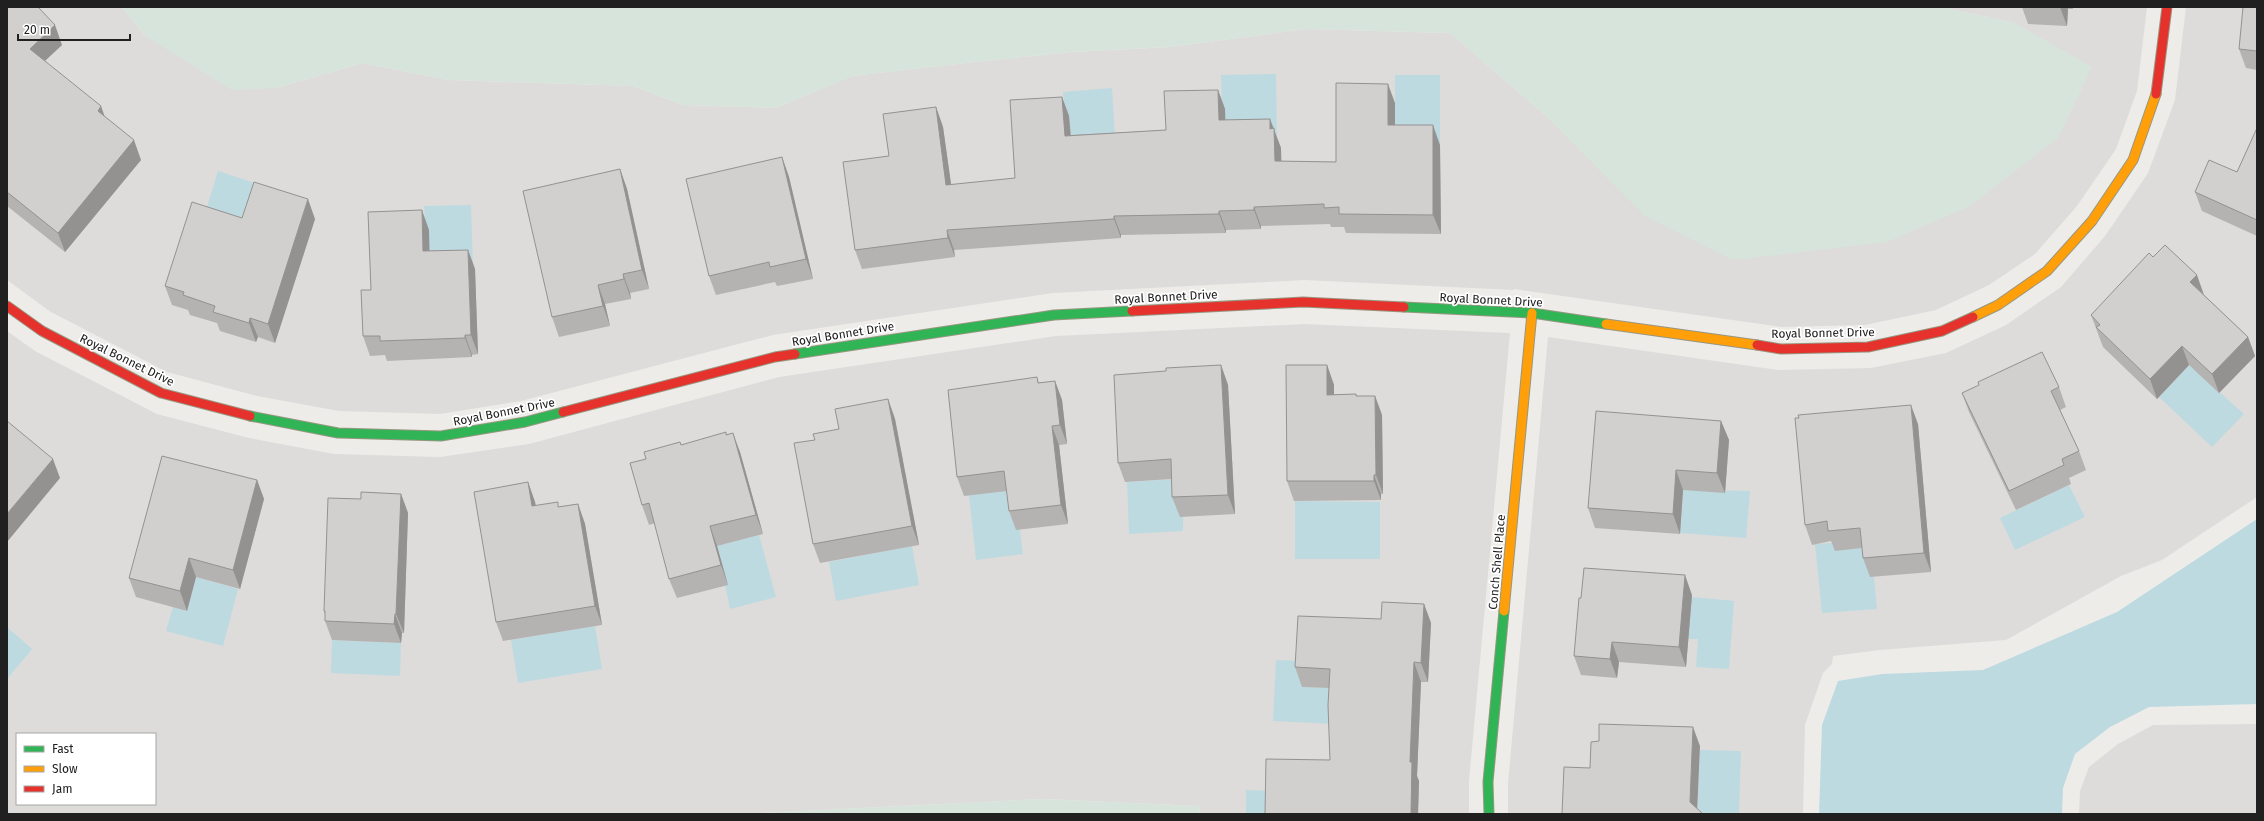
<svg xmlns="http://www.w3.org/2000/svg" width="2264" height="821" viewBox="0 0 2264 821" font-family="'Fira Sans',sans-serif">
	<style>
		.residential { fill: #dddcda; fill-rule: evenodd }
		.wetland { fill: #d7e4dc }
		.water { fill: #bddae1 }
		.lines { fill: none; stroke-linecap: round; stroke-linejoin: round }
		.fast-casing { stroke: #979781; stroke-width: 11 }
		.slow-casing { stroke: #979781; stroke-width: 11 }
		.jam-casing { stroke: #979781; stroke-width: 11 }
		.fast { stroke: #30b455; stroke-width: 9 }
		.slow { stroke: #ff9f0a; stroke-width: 9 }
		.jam { stroke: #e5322d; stroke-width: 9 }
		.wall { fill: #b5b3b1 }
		.shaded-wall { fill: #939290 }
		.building { fill: #d2d0ce; stroke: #939290 }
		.labels { text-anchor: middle; stroke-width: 3.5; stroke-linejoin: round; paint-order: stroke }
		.street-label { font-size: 12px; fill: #202020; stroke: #fff }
	</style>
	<rect width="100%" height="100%" fill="#eeece9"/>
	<g class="residential">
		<polygon points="7,7 122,7 144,35 277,88 362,63 448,80 633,86 683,105 776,108 852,76 966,63 1072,52 1171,47 1306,29 1450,33 1544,114 2015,23 1941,7 2147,7 2137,91 2116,149 2077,206 2035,254 1989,285 1936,310 1865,325 1781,327 1514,289 1514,290 1304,280 1053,293 773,335 521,401 440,414 339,411 257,396 167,372 51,312 7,280"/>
		<polygon points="2186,7 2257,7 2257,497 2162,560 2121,576 2006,640 1880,650 1833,656 1832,664 1823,673 1805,725 1803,814 1508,814 1508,784 1548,337 1778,370 1871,368 1946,353 2006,325 2061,287 2105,236 2148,173 2175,100"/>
		<path d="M1304,324L1510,333L1469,781V814H1200L1199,806L1042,799L742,814H7V331L35,351L157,414L249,438L334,454L440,457L529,444L779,377L1056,336ZM17,734H155V804H17Z"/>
		<polygon points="2257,724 2257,814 2079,814 2080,791 2089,767 2118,744 2153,725"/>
	</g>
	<g class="wetland">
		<polygon points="122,7 1941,7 2015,23 2092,67 2058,138 1970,206 1887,242 1733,260 1645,216 1544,114 1450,33 1306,29 1171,47 1072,52 966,63 853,76 776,108 683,105 633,86 448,80 362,63 277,88 232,90 144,35"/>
		<polygon points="1042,799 1199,806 1200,814 742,814"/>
	</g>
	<g class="water">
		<polygon points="1276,74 1277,139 1226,140 1222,109 1221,75"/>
		<rect x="1395" y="75" width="45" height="70"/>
		<polygon points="1112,88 1116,152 1072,155 1069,116 1065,116 1063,92"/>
		<polygon points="218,171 270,188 249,237 202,223"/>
		<polygon points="471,205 473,269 430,271 424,206"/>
		<polygon points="2189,365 2244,414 2212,447 2159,397"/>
		<polygon points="1178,479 1180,517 1183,517 1183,531 1129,534 1127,482"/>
		<polygon points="2069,485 2085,517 2015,550 2000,518"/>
		<polygon points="1011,490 1020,530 1023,554 976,560 969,495"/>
		<polygon points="1683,490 1750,491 1746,538 1680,533"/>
		<polygon points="1295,501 1380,502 1380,559 1295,559"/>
		<polygon points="2257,519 2257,704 2149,707 2110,727 2075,754 2063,788 2062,814 1819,814 1822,725 1838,681 1882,674 1983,670 2117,612"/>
		<polygon points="759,535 776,597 730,609 717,546"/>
		<polygon points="1834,543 1867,548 1870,577 1874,577 1877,609 1822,613 1815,544"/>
		<polygon points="912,546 919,585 836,601 829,562"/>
		<polygon points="196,577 238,589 223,646 166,631 173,607 187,611"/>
		<polygon points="1692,597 1734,601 1729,669 1696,667 1698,639 1688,639"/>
		<polygon points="595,626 602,669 518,683 511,640"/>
		<polygon points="7,627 32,649 7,679"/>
		<polygon points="332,640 401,643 400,676 331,673"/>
		<polygon points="1276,660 1304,661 1303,687 1337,688 1335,724 1273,721"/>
		<polygon points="1700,750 1741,751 1739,814 1697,814"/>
		<polygon points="1246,790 1273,791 1273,814 1246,814"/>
	</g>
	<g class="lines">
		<g class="fast-casing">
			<g id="fast">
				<polyline points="1404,307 1532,313 1606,324"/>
				<polyline points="795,354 1054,315 1132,311"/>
				<polyline points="250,416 338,433 441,436 525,422 563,412"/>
				<polyline points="1489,814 1488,782 1504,611"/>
			</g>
		</g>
		<g class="slow-casing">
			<g id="slow">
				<polyline points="1973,317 1998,305 2047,271 2092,221 2133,160 2156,94"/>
				<polyline points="1606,324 1757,345"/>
				<polyline points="1504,611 1532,313"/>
			</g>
		</g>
		<g class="jam-casing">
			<g id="jam">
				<polyline points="2156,94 2167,7"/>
				<polyline points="7,306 42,331 161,393 250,416"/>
				<polyline points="1132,311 1303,302 1404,307"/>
				<polyline points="1757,345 1781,349 1868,347 1942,331 1973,317"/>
				<polyline points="563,412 775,357 795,354"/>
			</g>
		</g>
		<use href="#fast" class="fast"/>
		<use href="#slow" class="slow"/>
		<use href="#jam" class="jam"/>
	</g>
	<g class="wall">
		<polygon points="7,7 62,45 45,61 105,117 141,160 65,252 7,206"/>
		<polygon points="2022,7 2073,7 2073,9 2068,9 2067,26 2028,24"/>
		<polygon points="2257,7 2257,70 2246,68 2239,49"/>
		<polygon points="1218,90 1225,109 1225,120 1270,119 1281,148 1281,161 1336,162 1395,103 1395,125 1440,145 1441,234 1346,233 1344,227 1331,227 1330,224 1261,226 1261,229 1226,230 1226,233 1121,235 1121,238 954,250 955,257 862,269 855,250 889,156 936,107 943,127 951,185 1015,178 1062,97 1069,116 1071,135 1166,130"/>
		<polygon points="2257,128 2257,236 2202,211 2195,192 2237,172"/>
		<polygon points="782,157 789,177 813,279 777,286 775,282 716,295 709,276"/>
		<polygon points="620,169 627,189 649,289 630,293 631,299 605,304 610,326 559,337 552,317"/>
		<polygon points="242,218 315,219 275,343 258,337 256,342 220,331 217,323 190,315 188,310 172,305 165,286"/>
		<polygon points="429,230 429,251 468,250 475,269 478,354 472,355 472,357 387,361 385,355 370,356 363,336 371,290"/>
		<polygon points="2153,257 2204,295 2248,337 2255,356 2219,393 2189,365 2157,399 2103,347 2091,315"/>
		<polygon points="1221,365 1228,385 1235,514 1180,517 1172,497 1172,479 1125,482 1118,463 1166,371"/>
		<polygon points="1327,365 1334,385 1334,395 1356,394 1357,396 1375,396 1382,415 1383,494 1381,494 1381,500 1294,501 1287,481"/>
		<polygon points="1037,377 1039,383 1055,381 1062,400 1067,444 1059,445 1068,524 1016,530 1009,511 1007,491 964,496 957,477"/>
		<polygon points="2059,387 2066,407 2060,410 2079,451 2086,470 2069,478 2071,484 2016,510 1969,412 1962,393"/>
		<polygon points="888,399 895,419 919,545 820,563 813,544 839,429"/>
		<polygon points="1721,421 1729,440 1725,493 1683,490 1680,534 1595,528 1588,508"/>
		<polygon points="1918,424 1931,572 1870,577 1863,558 1862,548 1835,551 1831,541 1812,545 1805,525"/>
		<polygon points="726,435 740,452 763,534 717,546 728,585 677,598 669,579 655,523 649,525 642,505 646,459 681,445"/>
		<polygon points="257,480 264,499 240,589 196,577 187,611 136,597 129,578"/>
		<polygon points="528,482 535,502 536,506 560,507 578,504 585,524 602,625 503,641 496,622"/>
		<polygon points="401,494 408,513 404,633 402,633 401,643 332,640 325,621 325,615 324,611 361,499"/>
		<polygon points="1692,595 1686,667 1619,662 1617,678 1581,675 1574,656 1581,598"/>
		<polygon points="1424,604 1431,623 1428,682 1421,682 1417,776 1419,781 1418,814 1265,814 1330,760 1329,688 1302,687 1295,667 1381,619"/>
	</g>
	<g class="shaded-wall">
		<polygon points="2060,7 2067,7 2068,9 2067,26"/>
		<polygon points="55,25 62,45 37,68 30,49"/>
		<polygon points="1388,84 1395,103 1395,145 1388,125"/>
		<polygon points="1218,90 1225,109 1226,140 1219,120"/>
		<polygon points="1062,97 1069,116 1072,155 1065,136"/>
		<polygon points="101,106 108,126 98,111"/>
		<polygon points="936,107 943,127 954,205 946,185"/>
		<polygon points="1270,119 1281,148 1282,181 1275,161 1270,129"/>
		<polygon points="1433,125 1440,145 1441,234 1433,215"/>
		<polygon points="134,140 141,160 65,252 58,233"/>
		<polygon points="782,157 789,177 813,279 806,259"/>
		<polygon points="620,169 627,189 649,289 642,270"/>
		<polygon points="308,199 315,219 275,343 268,324"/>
		<polygon points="1254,207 1261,226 1261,229 1254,210"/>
		<polygon points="422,210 429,230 430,271 423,251"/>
		<polygon points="1219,211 1226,230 1226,233 1219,214"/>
		<polygon points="1114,216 1121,235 1121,238 1114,219"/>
		<polygon points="947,230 954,250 955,257 948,238"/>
		<polygon points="468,250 475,269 478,354 471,335"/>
		<polygon points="623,274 630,293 631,299 624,279"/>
		<polygon points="2197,275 2204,295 2190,282"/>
		<polygon points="598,285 605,304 610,326 603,306"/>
		<polygon points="250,318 258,337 256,342 249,323"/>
		<polygon points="465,335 472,355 472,357 465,338"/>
		<polygon points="2248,337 2255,356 2219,393 2212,374"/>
		<polygon points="2182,346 2189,365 2157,399 2150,379"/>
		<polygon points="1221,365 1228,385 1235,514 1228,495"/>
		<polygon points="1327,365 1334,385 1334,414 1327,395"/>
		<polygon points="1055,381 1062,400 1067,444 1060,425"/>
		<polygon points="1375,396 1382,415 1383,494 1376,475"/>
		<polygon points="888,399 895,419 919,545 912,526"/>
		<polygon points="1911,405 1918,424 1931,572 1924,553"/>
		<polygon points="1721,421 1729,440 1725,493 1717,473"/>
		<polygon points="1052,426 1059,445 1068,524 1061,505"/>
		<polygon points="733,433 740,452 763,534 756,515"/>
		<polygon points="53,459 60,478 7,542 7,514"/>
		<polygon points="1676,470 1683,490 1680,534 1673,514"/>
		<polygon points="1374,475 1381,494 1381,500 1374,481"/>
		<polygon points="257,480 264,499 240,589 233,570"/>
		<polygon points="528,482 535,502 539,526 532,506"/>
		<polygon points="401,494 408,513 404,633 396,614"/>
		<polygon points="578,504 585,524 602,625 595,606"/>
		<polygon points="710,526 717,546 728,585 721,565"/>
		<polygon points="189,558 196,577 187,611 180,591"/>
		<polygon points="1685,575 1692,595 1686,667 1679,647"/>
		<polygon points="1424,604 1431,623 1428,682 1421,663"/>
		<polygon points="395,614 402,633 401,643 394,624"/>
		<polygon points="1612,642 1619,662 1617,678 1610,659"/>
		<polygon points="1414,662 1421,682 1417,776 1419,781 1418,814 1411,814 1410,762"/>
		<polygon points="1693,727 1700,746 1697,814 1690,802"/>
	</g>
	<g class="building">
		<polygon points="7,7 38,7 55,25 30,49 101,106 98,111 134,140 58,233 7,192"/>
		<polygon points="2243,7 2257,7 2257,51 2239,49"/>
		<polygon points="1336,83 1388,84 1388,125 1433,125 1433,215 1339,214 1339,207 1324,208 1324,204 1254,207 1254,210 1219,211 1219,214 1114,216 1114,219 947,230 948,238 855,250 843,162 889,156 883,114 936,107 946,185 1015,178 1010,100 1062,97 1065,136 1166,130 1164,91 1218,90 1219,120 1270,119 1270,129 1274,128 1275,161 1336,162"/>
		<polygon points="2257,128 2257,220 2195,192 2209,160 2237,172"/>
		<polygon points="782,157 806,259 770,267 769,262 709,276 686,179"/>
		<polygon points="620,169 642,270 623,274 624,279 598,285 603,306 552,317 523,191"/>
		<polygon points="254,182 308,199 268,324 250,318 249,323 213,312 215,306 183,295 184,292 165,286 192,202 242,218"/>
		<polygon points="422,210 423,251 468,250 471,335 465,335 465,338 380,341 380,336 363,336 361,290 371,290 368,212"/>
		<polygon points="2165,245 2197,275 2190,282 2248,337 2212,374 2182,346 2150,379 2096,327 2100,325 2091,315 2149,253 2153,257"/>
		<polygon points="2042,352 2059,387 2051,391 2079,451 2062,459 2064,465 2009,491 1962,393 1979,385 1978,382"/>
		<polygon points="1221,365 1228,495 1172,497 1171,459 1118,463 1114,375 1166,371 1166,368"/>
		<polygon points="1286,365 1327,365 1327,395 1356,394 1356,396 1375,396 1376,475 1374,475 1374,481 1287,481"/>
		<polygon points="1037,377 1038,383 1055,381 1060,425 1052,426 1061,505 1009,511 1004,471 957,477 948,390"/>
		<polygon points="888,399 912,526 813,544 794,443 815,440 813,434 839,429 835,409"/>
		<polygon points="1911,405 1924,553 1863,558 1860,528 1828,531 1827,521 1805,525 1795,418 1799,418 1798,415"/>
		<polygon points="1596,411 1721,421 1717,473 1676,470 1673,514 1588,508"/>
		<polygon points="7,421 53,459 7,514"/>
		<polygon points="726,432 726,435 733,433 756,515 710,526 721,565 669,579 649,503 642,505 630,463 646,459 644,452 680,442 681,445"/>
		<polygon points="162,456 257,480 233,570 189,558 180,591 129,578"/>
		<polygon points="528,482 532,506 558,502 558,507 578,504 595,606 496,622 474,492"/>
		<polygon points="361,492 401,494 396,614 395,614 394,624 325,621 325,611 324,611 328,498 361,499"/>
		<polygon points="1584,568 1685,575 1679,647 1612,642 1610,659 1574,656 1579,598 1581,598"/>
		<polygon points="1382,602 1424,604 1421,663 1414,662 1410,762 1412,762 1411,814 1265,814 1266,759 1330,760 1328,705 1330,669 1295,667 1298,616 1381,619"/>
		<polygon points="1599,724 1693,727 1690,802 1703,814 1562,814 1564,767 1590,768 1591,742 1599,741"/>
	</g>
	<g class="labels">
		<g class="street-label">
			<text transform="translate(1166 297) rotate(-3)" y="4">Royal Bonnet Drive</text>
			<text transform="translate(1491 300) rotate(3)" y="4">Royal Bonnet Drive</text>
			<text transform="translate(1823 333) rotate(-1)" y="4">Royal Bonnet Drive</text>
			<text transform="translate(843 334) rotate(-9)" y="4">Royal Bonnet Drive</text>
			<text transform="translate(127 360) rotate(26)" y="4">Royal Bonnet Drive</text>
			<text transform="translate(504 412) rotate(-11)" y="4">Royal Bonnet Drive</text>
			<text transform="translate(1497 562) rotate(-85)" y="4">Conch Shell Place</text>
		</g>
	</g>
	<rect width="2264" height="821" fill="none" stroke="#202020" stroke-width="16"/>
	<rect x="16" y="733" width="140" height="72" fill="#ffffff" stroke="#a6a6a6"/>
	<rect x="24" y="746" width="20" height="6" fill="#30b455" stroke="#a6a6a6"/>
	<text x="52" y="753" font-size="12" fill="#202020">Fast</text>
	<rect x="24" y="766" width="20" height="6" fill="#ff9f0a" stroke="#a6a6a6"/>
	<text x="52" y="773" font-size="12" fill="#202020">Slow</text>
	<rect x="24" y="786" width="20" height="6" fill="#e5322d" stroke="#a6a6a6"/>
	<text x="52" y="793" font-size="12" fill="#202020">Jam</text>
	<path d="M18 34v6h112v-6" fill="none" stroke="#202020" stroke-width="2"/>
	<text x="24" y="34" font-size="12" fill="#202020" stroke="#ffffff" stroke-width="3" paint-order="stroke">20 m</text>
</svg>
